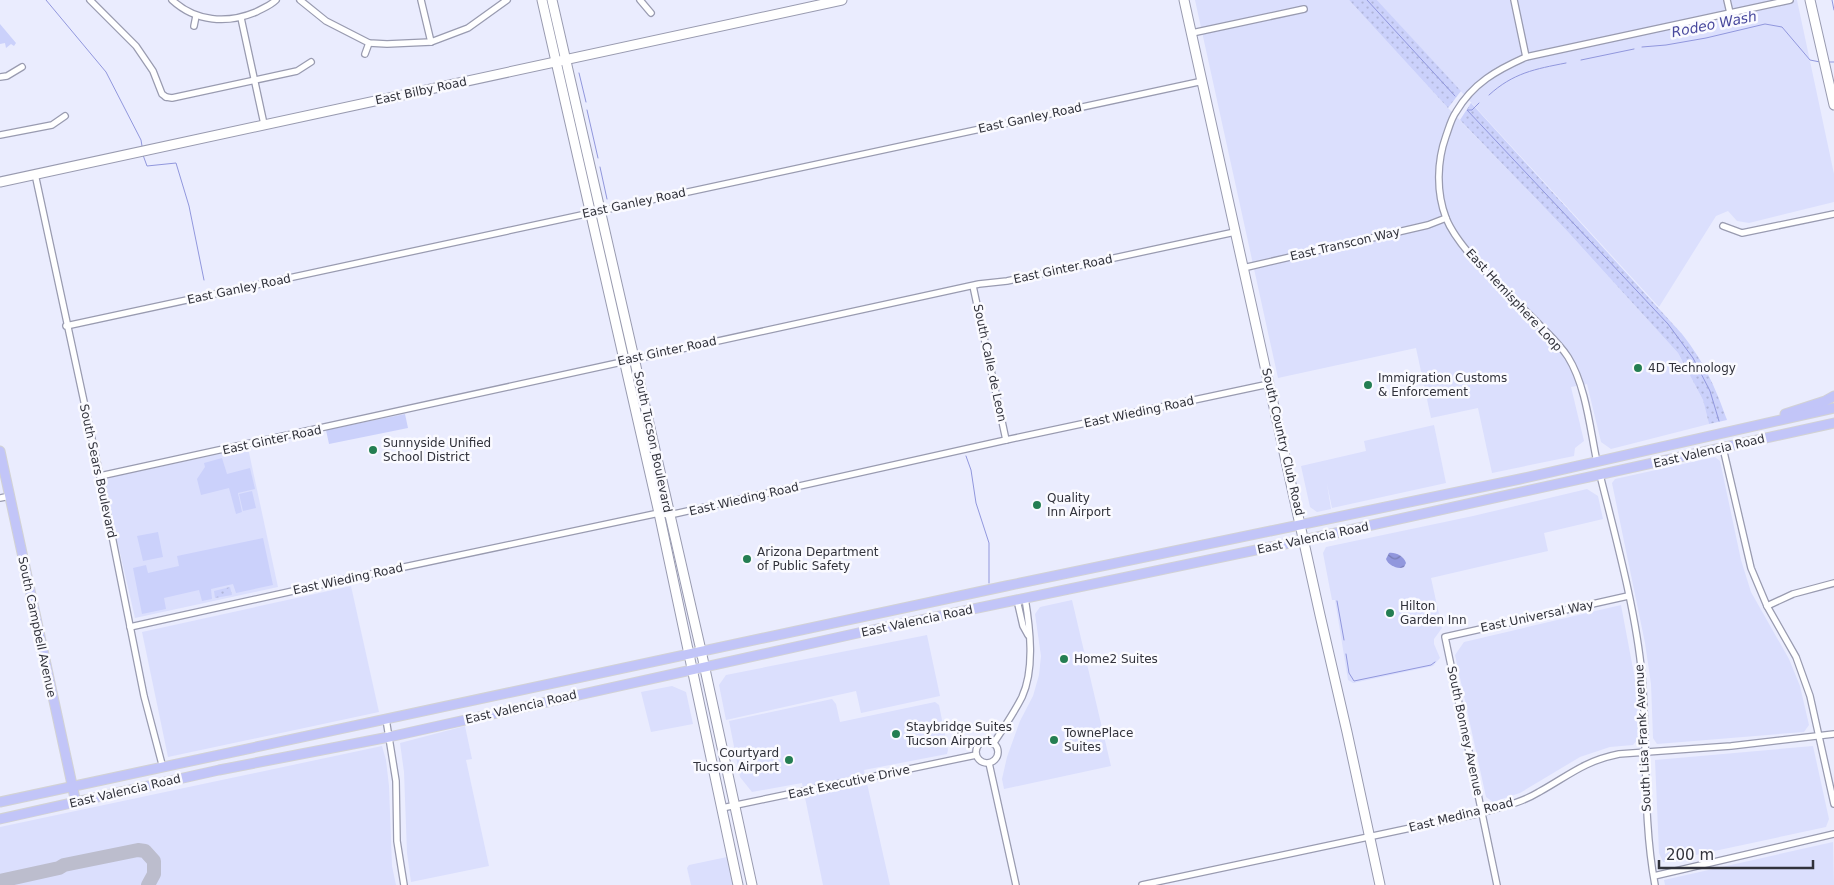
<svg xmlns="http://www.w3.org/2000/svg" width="1834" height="885" viewBox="0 0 1834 885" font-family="'DejaVu Sans',sans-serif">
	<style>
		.built { fill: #dbdffd }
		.green { fill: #cbd1fb }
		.park { fill: url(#park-dots) }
		.water { fill: url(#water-waves) }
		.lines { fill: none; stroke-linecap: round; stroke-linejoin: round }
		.stream { stroke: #9197dd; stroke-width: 1 }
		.taxiway { stroke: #bcbdcd; stroke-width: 14 }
		.street-casing { stroke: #999bb0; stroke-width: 8 }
		.secondary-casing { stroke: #999bb0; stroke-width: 11 }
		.primary-casing { stroke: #d2d2d4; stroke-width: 11 }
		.street { stroke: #fff; stroke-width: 5.5 }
		.secondary { stroke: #fff; stroke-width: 9 }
		.primary { stroke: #c2c5f8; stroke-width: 9 }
		.poi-dot { fill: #247e52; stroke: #fafaff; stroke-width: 2 }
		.labels { text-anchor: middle; stroke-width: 5; stroke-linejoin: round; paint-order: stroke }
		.street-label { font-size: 12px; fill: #31323b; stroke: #fafaff }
		.poi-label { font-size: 12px; fill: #31323b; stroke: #fafaff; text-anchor: start }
		.water-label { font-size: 14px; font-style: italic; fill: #49499d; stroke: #fafaff }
	</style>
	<defs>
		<pattern id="park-dots" width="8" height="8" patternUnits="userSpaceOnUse" patternTransform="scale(1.25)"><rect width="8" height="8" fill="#cbd1fb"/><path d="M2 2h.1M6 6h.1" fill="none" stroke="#afb4d8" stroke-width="1.8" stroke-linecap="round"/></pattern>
		<pattern id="water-waves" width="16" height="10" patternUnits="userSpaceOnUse" patternTransform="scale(1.25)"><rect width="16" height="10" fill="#9197dd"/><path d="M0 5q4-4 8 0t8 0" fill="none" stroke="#777cb4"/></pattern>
	</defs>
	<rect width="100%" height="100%" fill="#eaecfe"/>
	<g class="built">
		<polygon points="1195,0 1349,0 1448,108 1568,232 1678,353 1703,400 1709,424 1611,449 1601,442 1587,384 1571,387 1584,441 1575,448 1574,456 1492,473 1478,408 1431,418 1416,348 1278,378"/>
		<polygon points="1377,0 1797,0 1834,174 1834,202 1749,223 1737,221 1728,211 1716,216 1659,307"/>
		<polygon points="1434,425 1446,483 1332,508 1327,484 1331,509 1317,512 1310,507 1301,466 1366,451 1364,441"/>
		<polygon points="248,448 278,587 135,618 103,479"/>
		<polygon points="1715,457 1720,461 1741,560 1751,592 1789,659 1800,686 1809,725 1804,732 1657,744 1653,738 1651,684 1645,643 1612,483 1615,479"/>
		<polygon points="1587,489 1598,496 1603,519 1544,533 1548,551 1431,578 1442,628 1434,639 1434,644 1440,658 1433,666 1353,683 1348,680 1335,600 1332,600 1323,553 1326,547 1473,516"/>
		<polygon points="351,586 379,712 168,757 142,632"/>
		<polygon points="1072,600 1111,766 1004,789 1002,779 1007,757 1020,721 1033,696 1039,675 1041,656 1035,614 1040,607"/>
		<polygon points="1621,605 1637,690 1638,739 1633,745 1610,747 1580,757 1520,793 1493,802 1486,797 1455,655 1464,642"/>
		<polygon points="927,635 940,696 861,713 856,691 726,720 719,685 726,675"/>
		<polygon points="672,686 686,692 693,724 651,732 641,692"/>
		<polygon points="832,699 836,704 840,722 935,702 939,705 948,750 947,754 864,770 890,885 823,885 802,783 752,792 740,777 729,721"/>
		<polygon points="465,726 472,759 466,760 489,866 411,882 407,853 404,772 400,743"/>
		<polygon points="382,746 386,760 389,786 392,866 396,885 0,885 0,827"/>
		<polygon points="1813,746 1829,819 1826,827 1663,862 1659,853 1655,760"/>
		<polygon points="1833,842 1834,885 1665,885 1664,880"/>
		<polygon points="727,857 733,885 691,885 687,868 689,865"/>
	</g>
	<g class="green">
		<polygon points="0,24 16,43 14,46 11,44 6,48 5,43 0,44"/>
		<polygon points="405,414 408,428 329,444 326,430"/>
		<polygon points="222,458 227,474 250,468 255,489 238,493 242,512 236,514 229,488 201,495 197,479 205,467 204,463"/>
		<polygon points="252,491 256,508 243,511 239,494"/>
		<polygon points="158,532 163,557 143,561 137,536"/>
		<polygon points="263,538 273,585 236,593 233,584 211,589 212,599 202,601 199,590 164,598 166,609 142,614 133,568 146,565 148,573 179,566 177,556"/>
	</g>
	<g class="park">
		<polygon points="1349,0 1377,0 1461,91 1448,108"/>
		<path d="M1471,103L1682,334C1704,362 1715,386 1727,420L1709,424L1703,400L1678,353L1568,232L1460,120Z"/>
		<polygon points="230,587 232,595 215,598 214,591"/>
	</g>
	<path class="water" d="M1389,553C1395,552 1404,556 1406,563L1404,567C1398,570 1388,565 1386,559Z"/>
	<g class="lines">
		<g class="stream">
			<polyline points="46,0 106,72 141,140 142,146"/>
			<polyline points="1367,0 1455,96"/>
			<polyline points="1832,0 1834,10"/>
			<polyline points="1642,47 1666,45 1706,38 1765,24 1782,27 1810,60 1820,62"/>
			<polyline points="1581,60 1634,49"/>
			<polyline points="1829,62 1834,62"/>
			<polyline points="579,73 586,102"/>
			<path d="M1489,95C1513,73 1535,69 1566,63"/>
			<polyline points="1479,103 1472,110 1467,110 1668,324 1693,358 1710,391 1719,421"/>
			<polyline points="587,110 598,158"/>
			<polyline points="143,155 147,166 176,163 189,206 204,280"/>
			<polyline points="600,167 607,199"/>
			<polyline points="966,456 971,470 976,503 989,543 989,583"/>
			<polyline points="1337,601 1344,640"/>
			<polyline points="1346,654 1349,673 1354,681 1431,665 1435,662"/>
		</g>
		<polyline class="taxiway" points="0,881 59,868 64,865 138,850 145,851 154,861 154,874 148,885"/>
		<g class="street-casing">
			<g id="street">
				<polyline points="90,0 136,46 153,71 162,94 166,97"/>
				<path d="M172,0C196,22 227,24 256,12C263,8 270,6 276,0"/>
				<polyline points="300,0 326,21 369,43 387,44 431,42 468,28 507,0"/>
				<polyline points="421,0 431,42"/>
				<polyline points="640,0 651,13"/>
				<polyline points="1514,0 1526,57"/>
				<polyline points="1727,0 1730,13"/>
				<polyline points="241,18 264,124"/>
				<polyline points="194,26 196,16"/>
				<polyline points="1192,33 1304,9"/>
				<polyline points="365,54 369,43"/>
				<polyline points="0,77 7,76 22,67"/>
				<polyline points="166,97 172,98 297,71 311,62"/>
				<polyline points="0,135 52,125 65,116"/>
				<polyline points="35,174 100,476 144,696 163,768"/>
				<polyline points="1723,226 1742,233 1834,214"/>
				<polyline points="1243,268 1428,225 1446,218"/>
				<polyline points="973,286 1006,440"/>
				<polyline points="66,326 1203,81"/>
				<polyline points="1723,448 1751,568 1767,606 1796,657 1810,696 1834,804"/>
				<path d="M1597,462C1590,429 1586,386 1568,357C1559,343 1546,332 1535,320C1509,294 1459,251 1446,218C1436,192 1437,161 1446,136C1449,128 1451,119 1456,112C1473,83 1497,70 1526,57L1790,0"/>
				<path d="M1600,475C1616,539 1636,611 1642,676C1648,746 1642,816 1655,885"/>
				<path d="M100,476C393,414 685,347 979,284L1007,281L1235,232"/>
				<polyline points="0,498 10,496"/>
				<polyline points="1017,600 1023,626 1028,635"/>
				<polyline points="1767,606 1793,594 1834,583"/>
				<polyline points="130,627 338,581 659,513 669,515 674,514 1006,440 1269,384"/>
				<polyline points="386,719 396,781 397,841 404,885"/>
				<circle cx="987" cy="752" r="11"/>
				<path d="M993,744C1003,729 1014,713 1022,697C1035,669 1030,628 1025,598"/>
				<polyline points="989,763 1016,885"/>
				<polyline points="722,808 976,755"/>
				<polyline points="1654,876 1834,834"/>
				<path d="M1142,885L1481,813C1501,807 1521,803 1539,792C1568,776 1584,761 1619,754L1731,746L1834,734"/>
				<polyline points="1497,885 1445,637 1628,596"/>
			</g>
		</g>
		<g class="secondary-casing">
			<g id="secondary">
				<polyline points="542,0 659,513 738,885"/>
				<polyline points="552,0 700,646 752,885"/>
				<polyline points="1184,0 1320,615 1347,732 1380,885"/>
				<polyline points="1810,0 1834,105"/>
				<polyline points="0,182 842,0"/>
			</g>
		</g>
		<g class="primary-casing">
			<g id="primary">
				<polyline points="1785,414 1825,401 1834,396"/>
				<polyline points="0,451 76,803"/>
				<polyline points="0,802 1006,586 1520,479 1834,408"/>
				<polyline points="0,819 219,770 389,737 858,633 1304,540 1834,423"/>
			</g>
		</g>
		<use href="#street" class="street"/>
		<use href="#secondary" class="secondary"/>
		<use href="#primary" class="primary"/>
	</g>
	<g class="poi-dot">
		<circle cx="1638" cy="368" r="5"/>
		<circle cx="1368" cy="385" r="5"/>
		<circle cx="373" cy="450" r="5"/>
		<circle cx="1037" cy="505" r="5"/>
		<circle cx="747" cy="559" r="5"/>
		<circle cx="1390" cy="613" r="5"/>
		<circle cx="1064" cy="659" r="5"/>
		<circle cx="896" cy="734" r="5"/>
		<circle cx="1054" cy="740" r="5"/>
		<circle cx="789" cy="760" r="5"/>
	</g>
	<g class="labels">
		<g class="street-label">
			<text transform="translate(421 91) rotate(-12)" y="4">East Bilby Road</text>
			<text transform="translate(1030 118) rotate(-12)" y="4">East Ganley Road</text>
			<text transform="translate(634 203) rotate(-12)" y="4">East Ganley Road</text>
			<text transform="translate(1345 244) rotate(-13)" y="4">East Transcon Way</text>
			<text transform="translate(1063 269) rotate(-12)" y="4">East Ginter Road</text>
			<text transform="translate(239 289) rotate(-12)" y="4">East Ganley Road</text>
			<text transform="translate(1514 300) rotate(47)" y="4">East Hemisphere Loop</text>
			<text transform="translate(667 351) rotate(-12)" y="4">East Ginter Road</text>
			<text transform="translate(990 363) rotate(78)" y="4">South Calle de Leon</text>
			<text transform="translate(1139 412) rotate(-12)" y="4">East Wieding Road</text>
			<text transform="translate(272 440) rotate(-12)" y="4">East Ginter Road</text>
			<text transform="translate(653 442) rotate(78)" y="4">South Tucson Boulevard</text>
			<text transform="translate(1283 442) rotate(77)" y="4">South Country Club Road</text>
			<text transform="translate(1709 451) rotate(-13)" y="4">East Valencia Road</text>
			<text transform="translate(98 471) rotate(78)" y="4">South Sears Boulevard</text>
			<text transform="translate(744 499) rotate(-13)" y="4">East Wieding Road</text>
			<text transform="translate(1313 538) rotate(-12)" y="4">East Valencia Road</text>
			<text transform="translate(348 579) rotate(-12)" y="4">East Wieding Road</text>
			<text transform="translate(1537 616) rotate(-12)" y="4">East Universal Way</text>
			<text transform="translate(917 621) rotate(-12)" y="4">East Valencia Road</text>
			<text transform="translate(37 627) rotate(78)" y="4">South Campbell Avenue</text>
			<text transform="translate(521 707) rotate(-13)" y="4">East Valencia Road</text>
			<text transform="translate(1465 731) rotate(78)" y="4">South Bonney Avenue</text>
			<text transform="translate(1643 738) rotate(-93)" y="4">South Lisa Frank Avenue</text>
			<text transform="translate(849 782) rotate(-12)" y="4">East Executive Drive</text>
			<text transform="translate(125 791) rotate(-13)" y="4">East Valencia Road</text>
			<text transform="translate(1461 815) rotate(-14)" y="4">East Medina Road</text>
		</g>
		<g class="poi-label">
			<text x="1648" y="372">4D Technology</text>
			<text x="1378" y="382">Immigration Customs<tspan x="1378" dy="14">&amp; Enforcement</tspan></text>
			<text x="383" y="447">Sunnyside Unified<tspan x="383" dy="14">School District</tspan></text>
			<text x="1047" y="502">Quality<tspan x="1047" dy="14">Inn Airport</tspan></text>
			<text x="757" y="556">Arizona Department<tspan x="757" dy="14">of Public Safety</tspan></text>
			<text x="1400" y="610">Hilton<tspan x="1400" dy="14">Garden Inn</tspan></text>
			<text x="1074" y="663">Home2 Suites</text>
			<text x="906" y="731">Staybridge Suites<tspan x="906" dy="14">Tucson Airport</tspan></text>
			<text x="1064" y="737">TownePlace<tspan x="1064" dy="14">Suites</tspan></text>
			<text x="779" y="757" text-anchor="end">Courtyard<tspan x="779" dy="14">Tucson Airport</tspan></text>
		</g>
		<g class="water-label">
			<text transform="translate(1714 24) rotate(-11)" y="5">Rodeo Wash</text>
		</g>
	</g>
	<path d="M1659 860v8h154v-8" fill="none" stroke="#31323b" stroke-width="2.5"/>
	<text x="1666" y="860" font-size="15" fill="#31323b" stroke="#fafaff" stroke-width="4" paint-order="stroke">200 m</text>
</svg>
